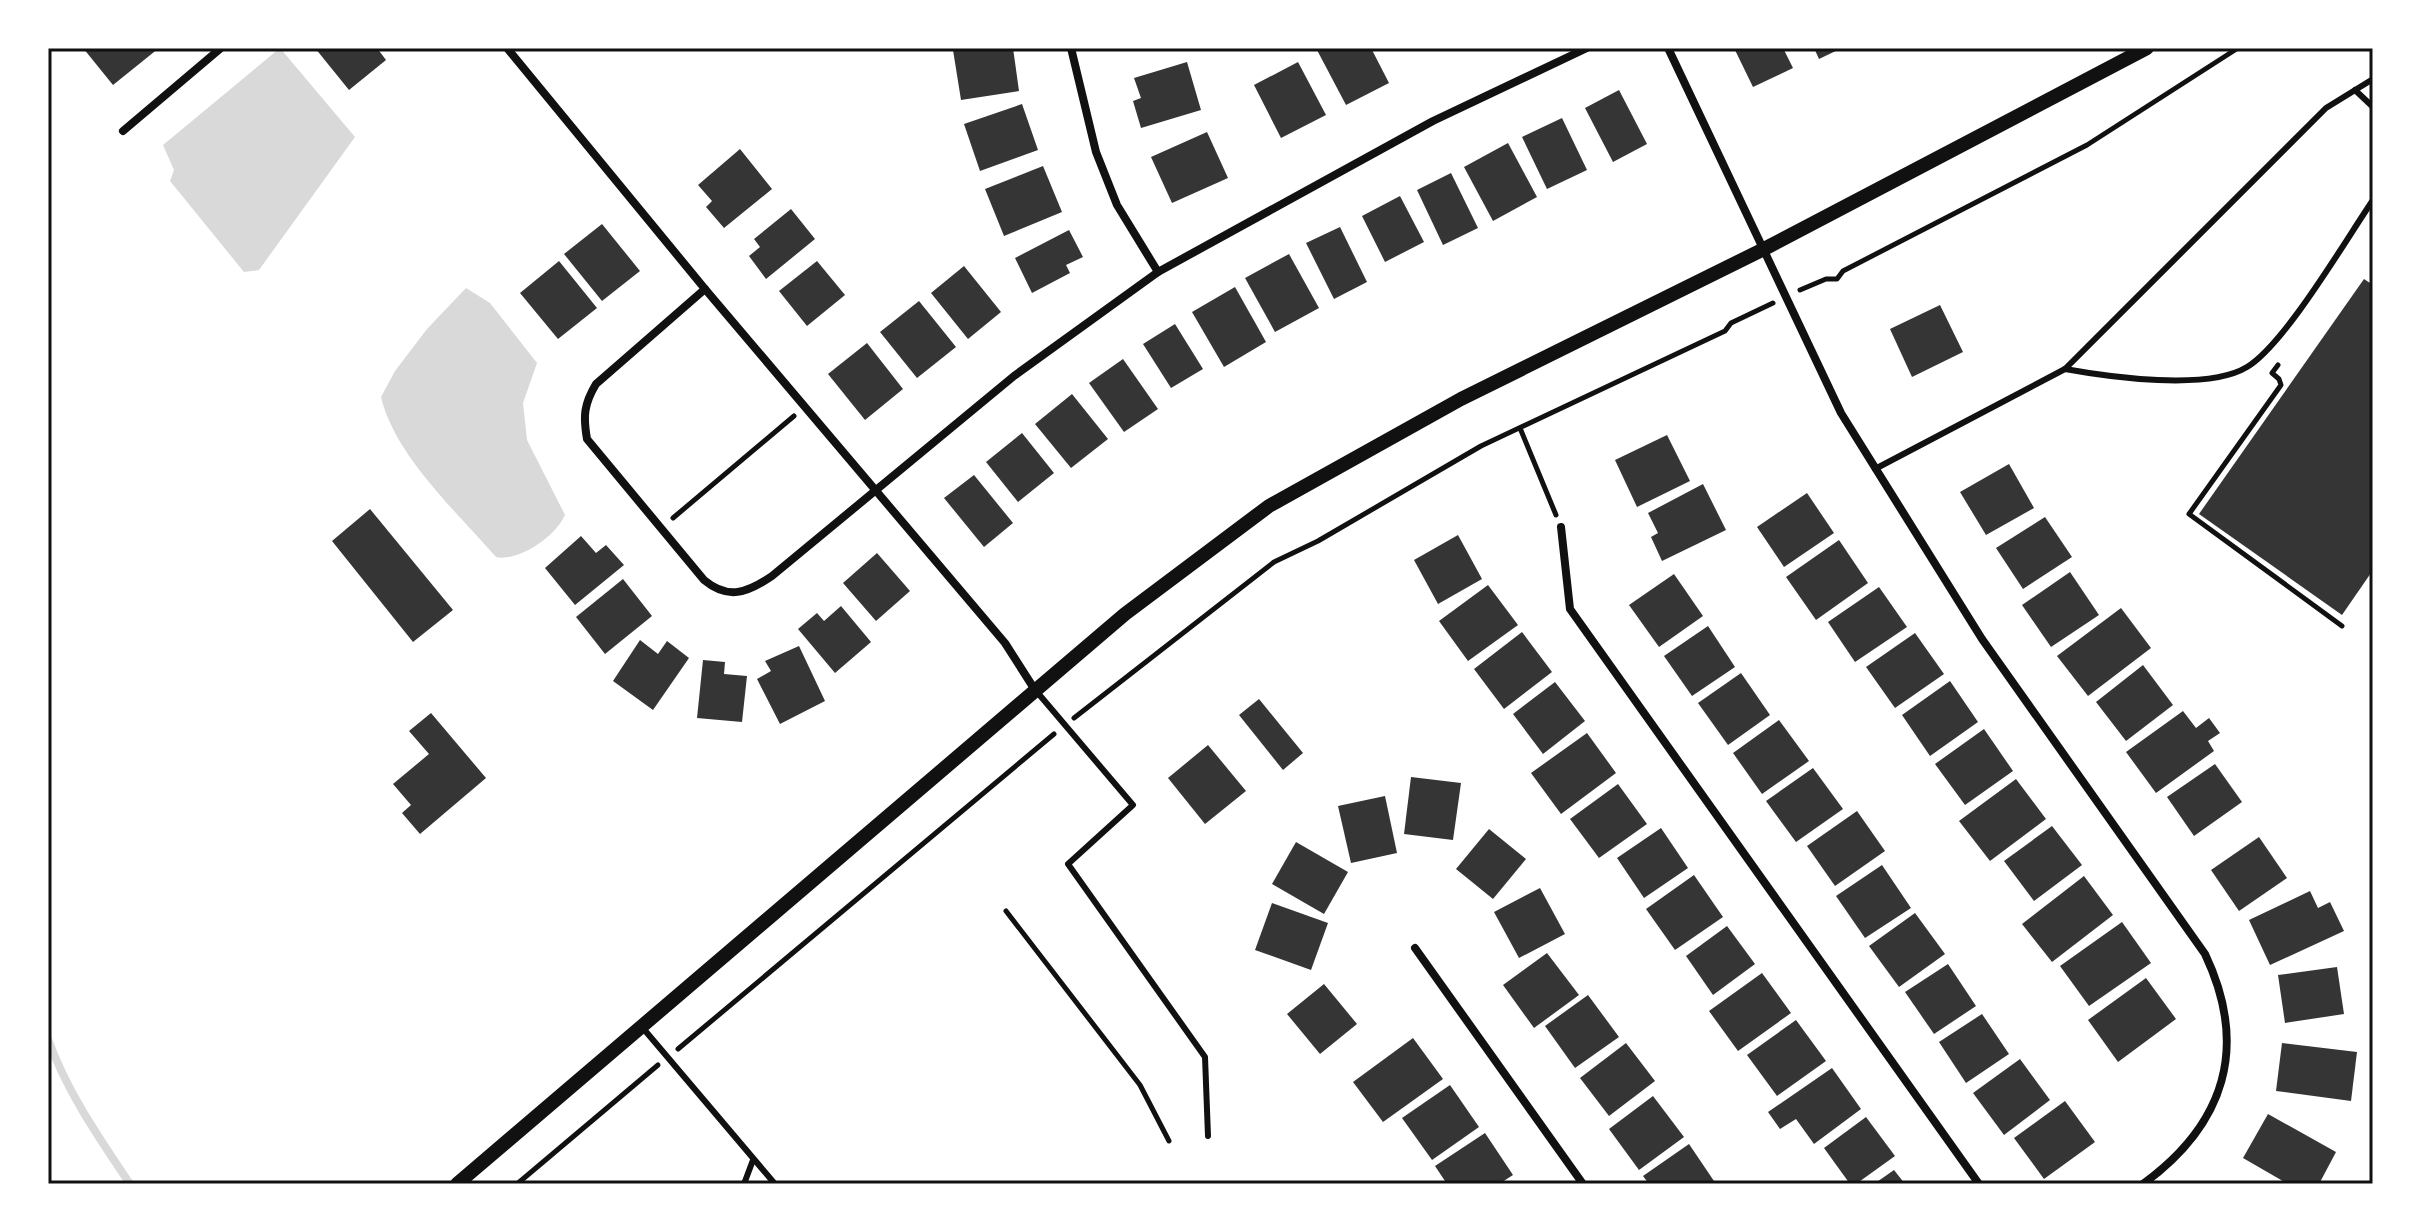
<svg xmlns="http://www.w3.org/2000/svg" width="2421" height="1232" viewBox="0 0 2421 1232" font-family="'DM Sans',sans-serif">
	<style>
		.water { fill: #d9d9d9 }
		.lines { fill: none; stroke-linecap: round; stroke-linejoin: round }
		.stream { stroke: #d9d9d9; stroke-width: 8 }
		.building { fill: #353535 }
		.path { stroke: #111; stroke-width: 5 }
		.service { stroke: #111; stroke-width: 6 }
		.minor { stroke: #111; stroke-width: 8 }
		.tertiary { stroke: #111; stroke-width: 14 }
		.neatline { fill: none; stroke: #111; stroke-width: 3 }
	</style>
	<rect width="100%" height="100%" fill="#fff"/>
	<g class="water">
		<polygon points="280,48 355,137 259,270 244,272 170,181 174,170 163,145"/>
		<path d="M466,288L490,303L537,363L523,403L527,440L565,515C556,536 519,562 496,557C457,512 395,456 381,397L395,371L427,329Z"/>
	</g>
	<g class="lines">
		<path class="stream" d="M48,1039C67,1092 99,1138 130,1184"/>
	</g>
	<g class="building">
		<polygon points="83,48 159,48 113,85"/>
		<polygon points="315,48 377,48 386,60 349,90"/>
		<polygon points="966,48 1013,48 1019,91 961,100 953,50"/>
		<polygon points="1322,48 1371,48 1389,83 1346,105 1317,50"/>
		<polygon points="1734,48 1783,48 1793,68 1753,87"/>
		<polygon points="1814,48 1842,48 1819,59"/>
		<polygon points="1187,62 1201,110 1141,128 1133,101 1141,98 1134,78"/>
		<polygon points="1298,62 1326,115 1281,138 1254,85"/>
		<polygon points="1619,90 1647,144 1613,162 1585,108"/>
		<polygon points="1022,104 1038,150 980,171 964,124"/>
		<polygon points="1562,118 1587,170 1547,189 1522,137"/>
		<polygon points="1207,132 1228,178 1172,203 1151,157"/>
		<polygon points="1508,143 1537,197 1493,221 1464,167"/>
		<polygon points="740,149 772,189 724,228 706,207 712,201 698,185"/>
		<polygon points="1043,166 1062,212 1004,236 985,189"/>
		<polygon points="1451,173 1478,228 1443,245 1417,190"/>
		<polygon points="1400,196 1424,242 1385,262 1362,216"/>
		<polygon points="791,209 815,239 766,279 749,256 760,247 754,239"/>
		<polygon points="602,224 640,271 602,301 564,254"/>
		<polygon points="1340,227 1367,282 1334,299 1306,243"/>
		<polygon points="1069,230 1083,257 1066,265 1070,273 1032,293 1015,258"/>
		<polygon points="1289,254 1319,308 1275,332 1245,278"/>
		<polygon points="559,261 597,308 558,339 520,293"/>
		<polygon points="817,261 845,295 807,326 779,291"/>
		<polygon points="964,266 1001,312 968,339 931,293"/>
		<polygon points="2364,279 2373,285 2373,570 2342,615 2199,514"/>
		<polygon points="1235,287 1266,342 1224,367 1192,312"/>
		<polygon points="919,301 956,347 917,378 880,332"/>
		<polygon points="1940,305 1963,352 1912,377 1890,329"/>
		<polygon points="1175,324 1203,369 1171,388 1143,344"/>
		<polygon points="867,343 903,389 865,420 828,374"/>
		<polygon points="1123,359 1158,409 1124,432 1089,383"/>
		<polygon points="1072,394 1108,439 1071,468 1035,424"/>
		<polygon points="1022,433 1054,473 1018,502 986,462"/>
		<polygon points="1667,435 1690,481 1637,507 1615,460"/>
		<polygon points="2009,464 2034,508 1986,535 1960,492"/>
		<polygon points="974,475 1013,523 984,547 944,498"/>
		<polygon points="1703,484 1726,530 1662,561 1651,537 1658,533 1648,513"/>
		<polygon points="1807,493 1834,533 1784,567 1757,527"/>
		<polygon points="370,509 453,610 413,642 332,541"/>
		<polygon points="2045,517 2072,557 2023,589 1996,548"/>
		<polygon points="1458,535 1482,579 1438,604 1414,560"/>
		<polygon points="581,536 596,553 606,545 624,565 575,605 545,568"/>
		<polygon points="1839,540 1868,583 1816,620 1786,577"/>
		<polygon points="877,553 910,591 876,621 843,583"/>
		<polygon points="2070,572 2099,615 2051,647 2022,605"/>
		<polygon points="1674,574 1703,616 1659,647 1629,605"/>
		<polygon points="623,579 652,616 605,654 576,617"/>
		<polygon points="1488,585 1518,625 1468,661 1439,621"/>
		<polygon points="1879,587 1907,627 1855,662 1828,622"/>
		<polygon points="841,606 871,642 835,673 798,629 817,613 824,621"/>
		<polygon points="2121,608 2151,648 2088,696 2057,656"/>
		<polygon points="1708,626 1735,667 1692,696 1664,656"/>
		<polygon points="1522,632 1552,672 1504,709 1474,669"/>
		<polygon points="1915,633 1944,674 1895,708 1866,667"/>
		<polygon points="640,640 658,654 667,641 689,658 653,710 613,681"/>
		<polygon points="799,646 825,701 780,724 757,679 771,671 765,661"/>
		<polygon points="703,660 725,662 724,674 747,676 742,722 697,718"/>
		<polygon points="2143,665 2173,705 2126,741 2096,702"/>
		<polygon points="1741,673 1770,715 1728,745 1698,703"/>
		<polygon points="1950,681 1978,722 1930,756 1902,715"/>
		<polygon points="1555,682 1585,721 1543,754 1513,714"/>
		<polygon points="1259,699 1303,753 1283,770 1239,715"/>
		<polygon points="2183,711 2196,728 2209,718 2220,733 2208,741 2214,751 2156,793 2126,752"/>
		<polygon points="431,713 486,778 420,834 402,813 411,805 393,784 429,754 409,731"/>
		<polygon points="1779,720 1809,761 1762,794 1733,753"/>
		<polygon points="1984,729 2013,771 1965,805 1935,764"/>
		<polygon points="1587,733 1616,773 1561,814 1531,773"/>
		<polygon points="1208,745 1246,791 1205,824 1168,778"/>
		<polygon points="2215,764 2242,802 2194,836 2167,797"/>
		<polygon points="1813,768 1843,809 1796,842 1766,801"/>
		<polygon points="1411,777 1461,783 1453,840 1404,834"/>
		<polygon points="2016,779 2046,819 1990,861 1959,821"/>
		<polygon points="1618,784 1647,824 1599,858 1570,819"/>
		<polygon points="1385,796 1397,853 1351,863 1338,806"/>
		<polygon points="1857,811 1885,851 1835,886 1807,846"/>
		<polygon points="2052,826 2082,865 2034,901 2004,861"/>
		<polygon points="1661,828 1688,868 1644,898 1617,858"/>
		<polygon points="1489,829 1526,859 1493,899 1456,869"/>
		<polygon points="2259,837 2287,878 2239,911 2211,870"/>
		<polygon points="1296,842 1348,872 1324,914 1272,884"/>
		<polygon points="1882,865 1911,908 1865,938 1836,896"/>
		<polygon points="1694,875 1723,917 1675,950 1646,909"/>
		<polygon points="2084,876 2113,915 2052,962 2022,924"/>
		<polygon points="1540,888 1565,934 1519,958 1494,912"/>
		<polygon points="2310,891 2318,908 2330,902 2344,931 2270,965 2249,920"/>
		<polygon points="1272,903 1328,923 1311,970 1255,950"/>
		<polygon points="1915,913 1945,954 1899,987 1869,946"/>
		<polygon points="2122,922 2151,963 2089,1006 2060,966"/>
		<polygon points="1727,926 1755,964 1713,995 1686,956"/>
		<polygon points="1547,953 1579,995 1534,1028 1503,985"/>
		<polygon points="1948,964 1976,1006 1934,1034 1905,992"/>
		<polygon points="2337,967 2344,1014 2285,1023 2278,975"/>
		<polygon points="1762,973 1791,1013 1738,1051 1709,1011"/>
		<polygon points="2146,978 2176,1019 2118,1062 2088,1020"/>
		<polygon points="1324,984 1357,1024 1320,1054 1287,1014"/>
		<polygon points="1588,995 1619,1037 1575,1068 1545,1026"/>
		<polygon points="1982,1014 2009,1054 1966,1083 1939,1042"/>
		<polygon points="1796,1020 1826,1061 1777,1096 1747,1055"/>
		<polygon points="1413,1038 1443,1079 1383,1122 1353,1082"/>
		<polygon points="1626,1043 1655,1081 1609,1116 1580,1078"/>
		<polygon points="2282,1043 2357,1052 2351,1101 2276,1091"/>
		<polygon points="2020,1059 2050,1100 2004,1135 1973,1093"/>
		<polygon points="1832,1068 1861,1109 1814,1144 1796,1119 1780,1129 1768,1112"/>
		<polygon points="1450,1085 1479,1127 1432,1160 1402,1118"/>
		<polygon points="1653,1096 1684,1137 1639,1170 1609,1129"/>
		<polygon points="2065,1101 2095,1142 2044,1179 2014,1138"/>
		<polygon points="2268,1114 2336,1152 2319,1184 2288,1184 2243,1158"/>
		<polygon points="1866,1117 1895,1156 1856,1184 1850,1184 1824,1148"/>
		<polygon points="1485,1133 1513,1175 1499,1184 1447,1184 1435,1166"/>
		<polygon points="1689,1144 1716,1184 1649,1184 1643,1176"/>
		<polygon points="1894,1170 1905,1184 1874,1184"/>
	</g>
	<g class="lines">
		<g class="path">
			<polyline points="1800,290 1826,279 1837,279 1843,271 2087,145 2238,48"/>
			<polyline points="2278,365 2272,373 2279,379 2281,385 2189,514 2342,626"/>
			<polyline points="1520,428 1556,515"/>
			<polyline points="673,518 794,416"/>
			<polyline points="1074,718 1274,562 1318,541 1481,446 1725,331 1731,323 1773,303"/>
			<polyline points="1006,911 1140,1085 1169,1141"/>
			<polyline points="678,1049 1054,734"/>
			<polyline points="517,1184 658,1065"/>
		</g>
		<g class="service">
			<polyline points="2355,90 2373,107"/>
			<path d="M2065,369C2109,377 2208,391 2247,367C2285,344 2345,241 2373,200"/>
			<polyline points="1875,469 2065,369 2326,108 2373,79"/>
			<polyline points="1037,692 1133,805 1068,864 1205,1057 1208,1136"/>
			<polyline points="642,1027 775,1184"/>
			<polyline points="744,1184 753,1160"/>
		</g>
		<g class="minor">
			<polyline points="507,48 705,289 1005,643 1035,690"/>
			<polyline points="1071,48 1096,152 1117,205 1158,272"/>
			<path d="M1668,48L1841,413L1982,639L2205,954C2249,1047 2225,1124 2143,1184"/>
			<polyline points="123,131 221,48"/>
			<path d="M705,289L596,384C584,404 583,416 587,439L704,580C728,600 747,593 772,576L1014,376L1158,272L1433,121L1587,48"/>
			<polyline points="1561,527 1570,609 1979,1184"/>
			<polyline points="1415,948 1583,1184"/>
		</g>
		<polyline class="tertiary" points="457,1184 1125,614 1269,506 1461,399 1764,249 2147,48"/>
	</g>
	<rect width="2421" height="1232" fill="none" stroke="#ffffff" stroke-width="100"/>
	<rect x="50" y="50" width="2321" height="1132" class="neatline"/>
</svg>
